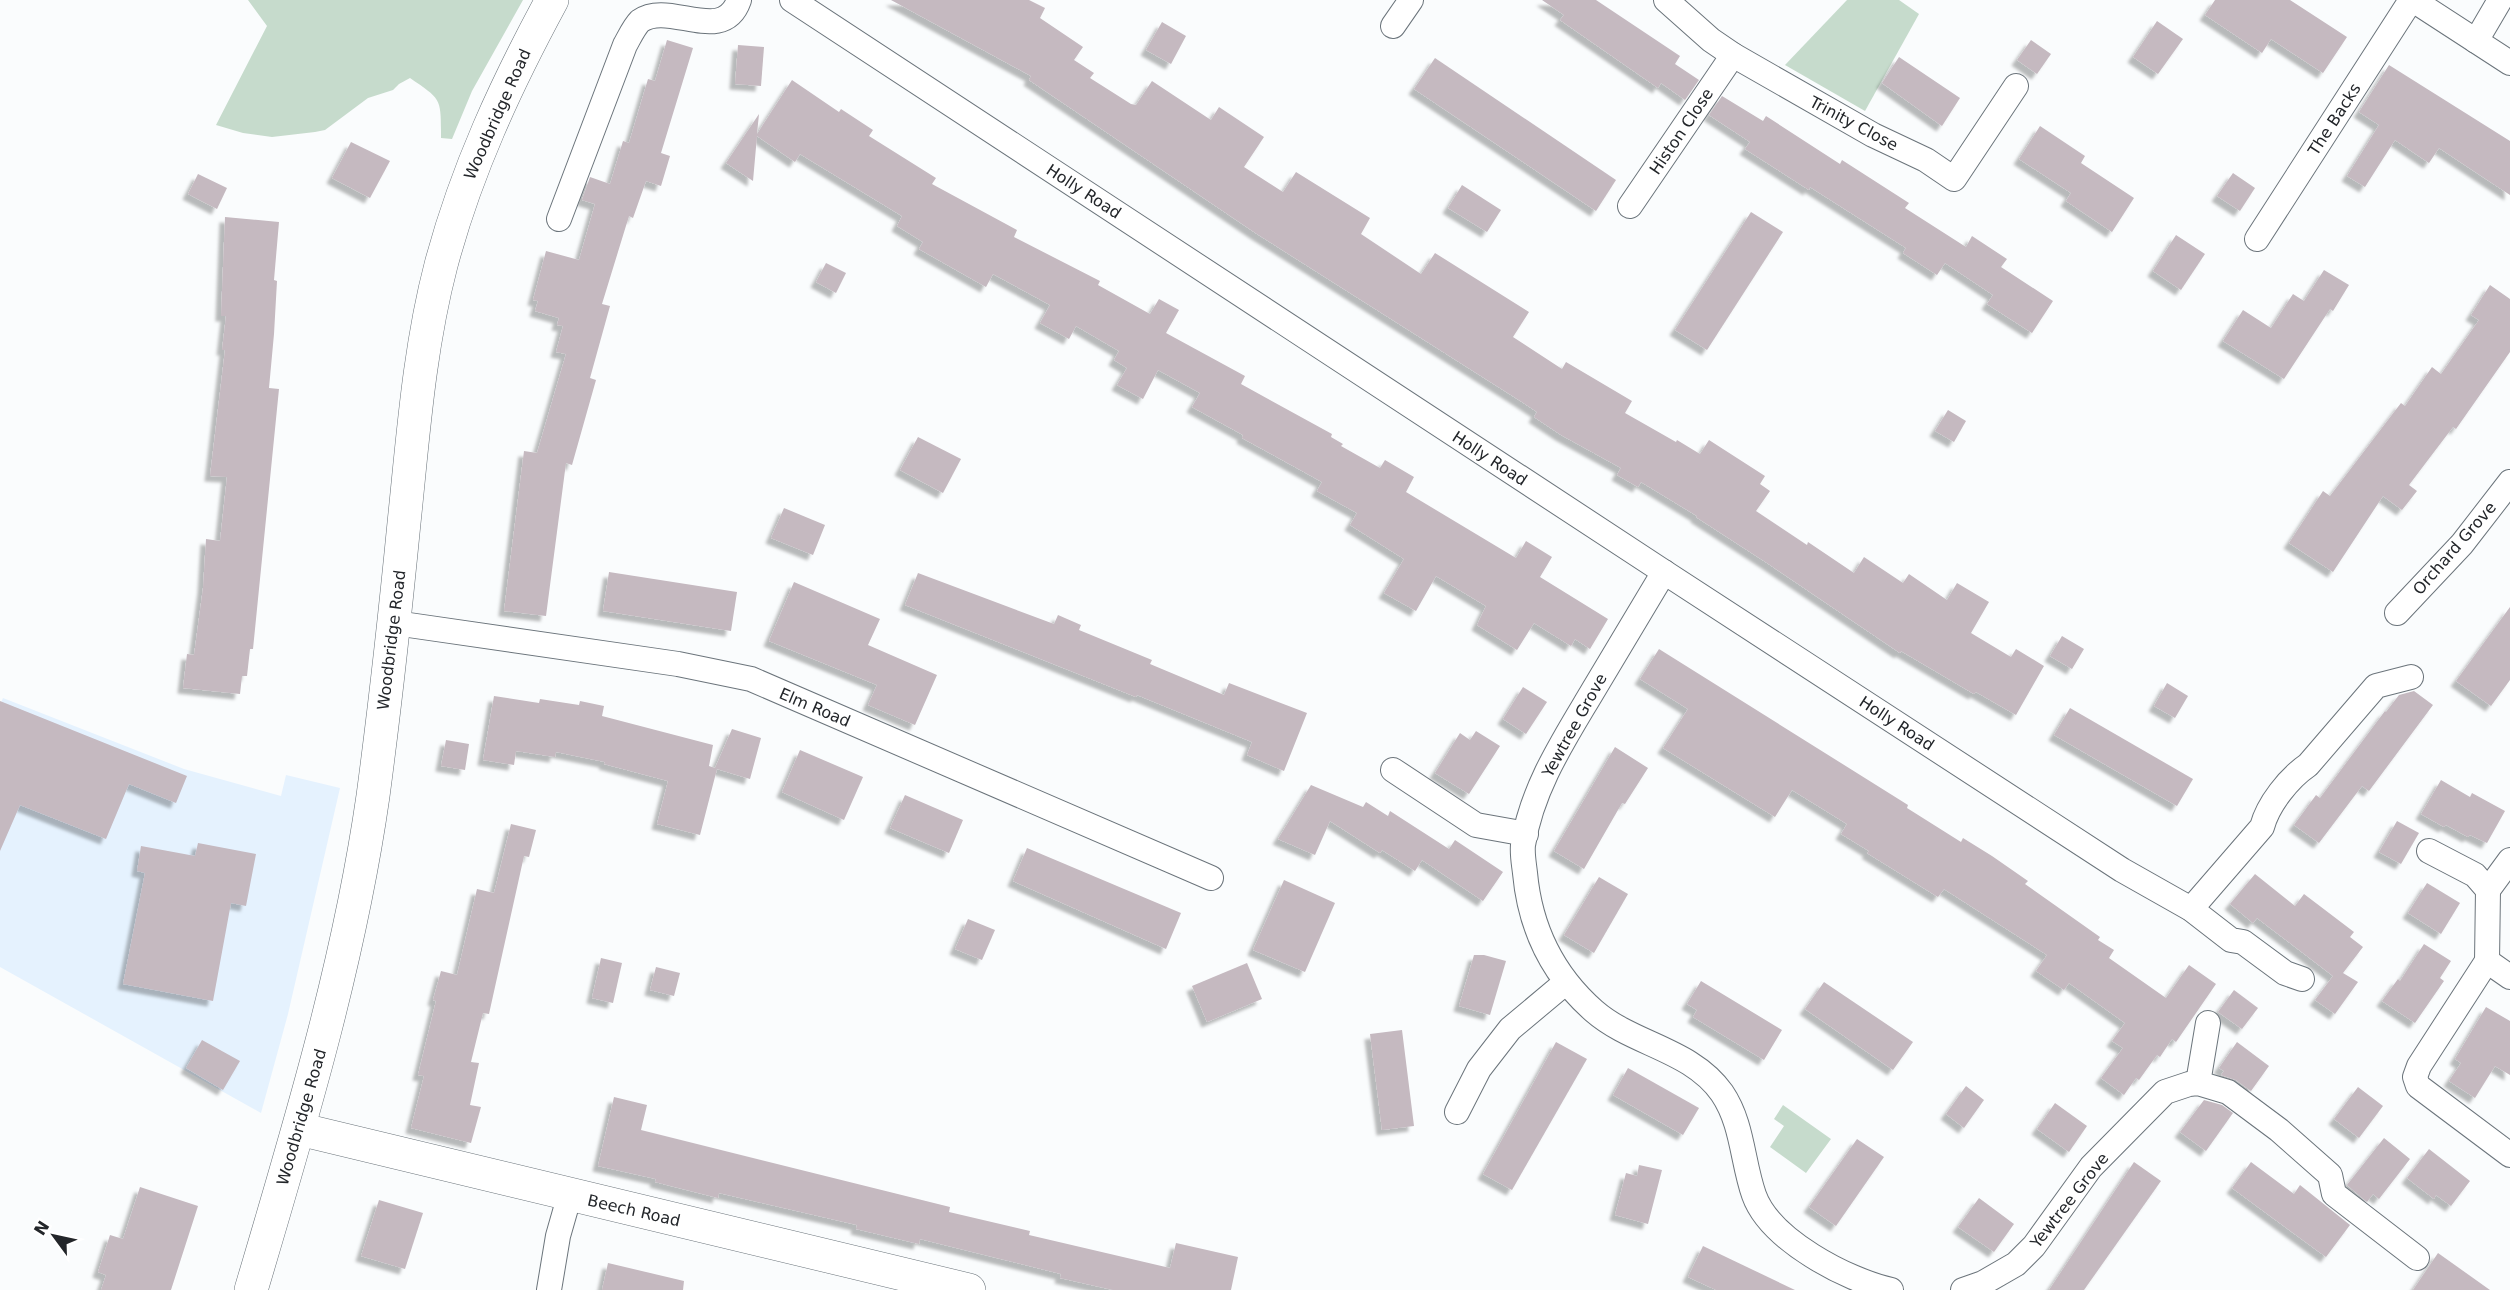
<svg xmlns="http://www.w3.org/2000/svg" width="2510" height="1290" viewBox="0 0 2510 1290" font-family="'DejaVu Sans',sans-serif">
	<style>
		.built { fill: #e5f2fe }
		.green { fill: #c6dbcc }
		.building { fill: #c5b9c0; filter: url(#shadow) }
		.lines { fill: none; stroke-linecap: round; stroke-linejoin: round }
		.street-casing { stroke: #6b747b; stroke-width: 26 }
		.secondary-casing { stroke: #6b747b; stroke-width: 34 }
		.primary-casing { stroke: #6b747b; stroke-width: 34 }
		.street { stroke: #fff; stroke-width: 24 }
		.secondary { stroke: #fff; stroke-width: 33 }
		.primary { stroke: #fff; stroke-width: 33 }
		.labels { text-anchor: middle; stroke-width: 4.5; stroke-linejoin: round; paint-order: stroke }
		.street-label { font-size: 16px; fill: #23262a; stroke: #fff }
	</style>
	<defs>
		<filter id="shadow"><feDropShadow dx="-5.5" dy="5.5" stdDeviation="1.5" flood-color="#0004"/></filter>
	</defs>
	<rect width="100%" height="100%" fill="#fafcfd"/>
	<polygon class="built" points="3,698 184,769 281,796 286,775 340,788 288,1014 261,1113 0,967 0,705"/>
	<g class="green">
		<path d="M248,0H523L472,91L452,139L441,138C441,98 442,100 410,78L399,84L393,90L368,98L325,130L315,132L272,137L243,133L216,125L267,26Z"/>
		<polygon points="1847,0 1899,0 1919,14 1865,111 1785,65"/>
		<polygon points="1783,1105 1831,1139 1806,1173 1770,1147 1784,1126 1774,1119"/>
	</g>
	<g class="building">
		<polygon points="891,0 1029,0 1045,8 1040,18 1083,47 1074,60 1094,73 1090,78 1131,104 1136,105 1152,81 1211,120 1219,107 1264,137 1244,167 1283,192 1296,172 1370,218 1361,234 1421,274 1435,253 1529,312 1513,337 1562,369 1566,362 1632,401 1625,413 1676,442 1677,440 1700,454 1709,440 1765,476 1760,484 1770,491 1756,511 1807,545 1808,542 1854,573 1864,557 1903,583 1909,574 1947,600 1957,583 1989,602 1971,633 2011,657 2016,649 2044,666 2016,715 1976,692 1974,694 1901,651 1900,653 1767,563 1696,517 1697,516 1641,482 1638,487 1617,475 1621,468 1561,435 1534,417 1537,412 1522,402 1257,234 1029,80 1031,76"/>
		<polygon points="1542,0 1596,0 1680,56 1675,64 1699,80 1685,100 1661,83 1658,88 1560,20 1564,15"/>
		<polygon points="2215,0 2290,0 2347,37 2323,73 2271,39 2262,53 2205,15"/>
		<polygon points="2157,21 2183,39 2158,74 2133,57"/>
		<polygon points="1162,22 1186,36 1171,64 1146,50"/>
		<polygon points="667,40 693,48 661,153 670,156 661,186 646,181 633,218 629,216 602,304 610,306 590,378 596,380 572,465 566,463 546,616 504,611 524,451 537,453 566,354 556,352 563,326 557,325 559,318 535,311 538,301 533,300 546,251 579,260 595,204 582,200 590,177 610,184 623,141 629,143 648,79 655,81"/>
		<polygon points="2031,40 2051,54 2037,74 2017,60"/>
		<polygon points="738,45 764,47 761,86 735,84"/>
		<polygon points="1899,57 1960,98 1942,126 1882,83"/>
		<polygon points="1435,58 1616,180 1596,211 1414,89"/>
		<polygon points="2389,65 2510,141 2510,195 2439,148 2429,163 2395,140 2365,187 2347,176 2379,125 2359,112"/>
		<polygon points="792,80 839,112 841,109 873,130 869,136 936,178 932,184 1017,230 1014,237 1100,281 1098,285 1150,314 1159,299 1179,310 1166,333 1245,376 1241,384 1332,434 1331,437 1343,444 1341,446 1380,468 1385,460 1414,477 1406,492 1516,558 1526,541 1552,557 1540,577 1608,619 1590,649 1575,639 1571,646 1534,623 1517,650 1477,625 1486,606 1436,576 1416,611 1384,593 1404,559 1350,525 1357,513 1317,491 1322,482 1242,438 1243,435 1192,407 1200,393 1158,370 1143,399 1117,385 1127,368 1114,360 1119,351 1076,326 1069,339 1040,323 1050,305 993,274 986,287 919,249 923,242 897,226 902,216 800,154 795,162 757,136 753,181 726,163 759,114 757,134"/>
		<polygon points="1722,96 1763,121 1766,116 1840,164 1842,160 1909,203 1905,208 1966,247 1972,236 2007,259 2001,267 2053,301 2032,333 1987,304 1993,295 1945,263 1937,275 1903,253 1906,248 1810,187 1809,190 1745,149 1750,142 1709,115"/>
		<polygon points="2040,126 2085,156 2081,163 2134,198 2112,232 2066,201 2071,193 2019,159"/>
		<polygon points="351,142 390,161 370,198 332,178"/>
		<polygon points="2233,173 2255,188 2240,211 2217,196"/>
		<polygon points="198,174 227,188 217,209 188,194"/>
		<polygon points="1462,185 1501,210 1487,232 1448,208"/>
		<polygon points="1751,212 1783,232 1707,350 1675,330"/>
		<polygon points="225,217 279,222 274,280 277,281 274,334 269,388 279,389 253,649 250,649 247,676 242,676 240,694 183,688 187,654 194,655 203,588 206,539 220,541 227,477 210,476 225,350 222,350 226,316 221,316"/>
		<polygon points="2176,235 2205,254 2181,290 2153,271"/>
		<polygon points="826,263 846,273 836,293 816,282"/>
		<polygon points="2324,270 2349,285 2333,311 2330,309 2284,379 2223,341 2243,310 2271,328 2293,294 2304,301"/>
		<polygon points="2490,285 2510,299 2510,352 2456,429 2453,427 2409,485 2417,491 2402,510 2383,496 2333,572 2289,543 2323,491 2330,496 2401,403 2405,406 2432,367 2441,374 2479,320 2471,315"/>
		<polygon points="1948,410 1966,421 1954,442 1935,431"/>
		<polygon points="918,437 961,459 943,493 900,470"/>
		<polygon points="784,508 825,525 813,555 771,538"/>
		<polygon points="609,572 737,592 731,631 603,611"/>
		<polygon points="918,573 1054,624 1058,615 1081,625 1079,630 1152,660 1150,664 1224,695 1229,683 1307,713 1284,771 1247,755 1252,742 1137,695 1136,697 905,605"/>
		<polygon points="794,582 880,619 868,645 937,675 915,725 868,705 877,685 769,641"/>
		<polygon points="2510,607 2510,680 2491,706 2456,681"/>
		<polygon points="2062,636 2084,649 2072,669 2050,656"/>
		<polygon points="1659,649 1908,805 1907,808 1961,842 1963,838 1992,856 2028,881 2025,884 2100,937 2098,940 2114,950 2109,958 2166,998 2189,965 2216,984 2176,1042 2172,1039 2160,1057 2157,1055 2139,1080 2136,1078 2124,1095 2101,1078 2123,1048 2112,1041 2125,1023 2069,983 2064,990 2036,971 2047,955 1944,889 1938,897 1867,853 1869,851 1841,834 1847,824 1792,790 1775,817 1663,748 1688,709 1640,679"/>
		<polygon points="2167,683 2188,696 2175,718 2154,706"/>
		<polygon points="1523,687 1547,702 1526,734 1503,719"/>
		<polygon points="2414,691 2433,705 2369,791 2362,786 2319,843 2294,825 2316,795 2320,798 2385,711 2386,712 2399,695"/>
		<polygon points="494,696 539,703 540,699 579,705 580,701 604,706 602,716 713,745 709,766 715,768 732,729 761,738 750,779 717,769 700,835 657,824 668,781 604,764 605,762 556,752 555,757 516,751 514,765 483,760"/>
		<polygon points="0,701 187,776 176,803 129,784 106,839 20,805 0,851"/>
		<polygon points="2070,708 2193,779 2177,806 2054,735"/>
		<polygon points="1476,731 1500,746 1469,794 1435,773 1460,733 1470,740"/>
		<polygon points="446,740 469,744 465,770 441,766"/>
		<polygon points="1615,747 1648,768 1625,804 1622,803 1584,869 1554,851"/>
		<polygon points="800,750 863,777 844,820 782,792"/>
		<polygon points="2441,780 2470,797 2472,793 2505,811 2487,843 2470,835 2468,837 2446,825 2444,827 2421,814"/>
		<polygon points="1311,785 1363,807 1366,802 1388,816 1390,811 1449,849 1455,840 1503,872 1483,901 1422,860 1415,871 1382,850 1380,853 1330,821 1315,855 1278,839"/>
		<polygon points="905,795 963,820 949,853 890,828"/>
		<polygon points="2397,821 2419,833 2401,864 2379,852"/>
		<polygon points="511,824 536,830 529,857 524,856 489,1014 483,1013 471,1062 479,1063 470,1105 481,1107 471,1143 411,1128 424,1076 418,1075 436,1001 433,1000 441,971 457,975 477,889 494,893"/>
		<polygon points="198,843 256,854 246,906 231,903 213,1001 123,984 145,873 137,871 141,846 195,856"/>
		<polygon points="1027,848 1181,913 1166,949 1013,881"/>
		<polygon points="2255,874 2295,906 2304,894 2354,932 2350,937 2363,947 2343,973 2358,982 2335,1014 2315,1000 2333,976 2257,918 2253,923 2230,904"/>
		<polygon points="1599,877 1628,894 1594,953 1564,935"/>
		<polygon points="1284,880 1335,903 1305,972 1253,950"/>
		<polygon points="2427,883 2460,903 2441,934 2408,913"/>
		<polygon points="968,919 995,930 982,960 955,949"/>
		<polygon points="2424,944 2451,961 2440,978 2444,981 2415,1023 2382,1001 2398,979 2400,981"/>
		<polygon points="1474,955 1484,955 1506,961 1490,1015 1459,1006"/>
		<polygon points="601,958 622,963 613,1003 592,998"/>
		<polygon points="1247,963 1262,999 1207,1022 1192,986"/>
		<polygon points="656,967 680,973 674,996 650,990"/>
		<polygon points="1701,981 1782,1030 1764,1060 1693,1017 1697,1010 1687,1004"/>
		<polygon points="1824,982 1913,1042 1893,1070 1805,1009"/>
		<polygon points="2234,990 2258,1008 2242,1029 2218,1012"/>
		<polygon points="2486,1007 2510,1021 2510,1075 2495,1066 2475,1098 2449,1081 2461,1063 2455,1059"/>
		<polygon points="1402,1030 1414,1126 1382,1130 1370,1034"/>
		<polygon points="202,1040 240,1061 223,1090 186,1068"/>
		<polygon points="1556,1042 1587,1059 1512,1190 1483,1174"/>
		<polygon points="2237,1042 2269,1066 2251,1091 2236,1080 2221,1075 2224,1071 2219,1068"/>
		<polygon points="1628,1068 1699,1108 1683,1135 1613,1095"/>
		<polygon points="1966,1086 1984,1100 1964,1128 1946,1114"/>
		<polygon points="2358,1087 2383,1106 2359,1138 2334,1119"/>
		<polygon points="614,1097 647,1105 641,1130 950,1207 949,1212 1030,1231 1029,1235 1170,1268 1176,1243 1238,1257 1231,1290 1113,1290 1060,1278 1061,1274 920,1239 919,1244 856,1229 857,1225 719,1193 718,1198 655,1182 656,1179 598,1166"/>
		<polygon points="2204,1100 2222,1105 2233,1113 2206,1151 2180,1132"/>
		<polygon points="2055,1103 2087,1126 2069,1152 2037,1129"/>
		<polygon points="2384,1138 2410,1159 2379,1199 2373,1194 2367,1202 2347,1185"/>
		<polygon points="1857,1139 1884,1157 1836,1226 1809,1207"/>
		<polygon points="2429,1149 2470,1181 2451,1206 2436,1195 2434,1199 2407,1178"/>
		<polygon points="2134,1162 2161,1181 2084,1290 2049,1290"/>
		<polygon points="2251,1162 2294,1194 2300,1185 2350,1225 2326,1257 2232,1188"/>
		<polygon points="1639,1165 1662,1170 1648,1224 1615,1215 1626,1173 1637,1176"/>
		<polygon points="140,1187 198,1206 171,1290 101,1290 106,1275 98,1272 110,1235 123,1239"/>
		<polygon points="1979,1198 2014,1224 1994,1252 1958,1227"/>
		<polygon points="379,1200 423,1213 405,1269 361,1256"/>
		<polygon points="1703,1246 1795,1290 1716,1290 1688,1277"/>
		<polygon points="2438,1253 2490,1290 2413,1290"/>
		<polygon points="608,1263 684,1281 683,1290 602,1290"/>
	</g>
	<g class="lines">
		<g class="street-casing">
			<g id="street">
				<polyline points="792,0 1664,572 2122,870 2191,909 2231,940 2243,942 2285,973 2302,979"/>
				<polyline points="1666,0 1711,40 1733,55 1873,135 1926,160 1954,179 2016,86"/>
				<polyline points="2413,0 2510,63"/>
				<polyline points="1393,26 1411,0"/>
				<polyline points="2476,41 2500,0"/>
				<polyline points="1630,206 1733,55"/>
				<path d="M559,219L625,45C629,38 634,27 640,21C669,0 723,46 739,0"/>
				<polyline points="2257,239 2411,0"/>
				<path d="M1664,572C1641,611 1617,650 1594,689C1565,738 1532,787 1523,845C1522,854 1524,864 1525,873C1530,928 1552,974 1594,1011C1633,1045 1691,1049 1722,1093C1743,1124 1742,1161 1754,1195C1770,1240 1847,1280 1891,1290"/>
				<polyline points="2397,613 2462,544 2510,482"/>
				<polyline points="395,623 678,664 751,679 1211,878"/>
				<polyline points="1393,770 1476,825 1526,834"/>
				<polyline points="2429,851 2475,875 2488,890 2487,961 2419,1066 2415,1077 2418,1086 2510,1155"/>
				<polyline points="2488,890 2510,860"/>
				<path d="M2191,909L2262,827C2268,804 2289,778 2308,765L2376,686L2411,677"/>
				<polyline points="2487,961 2510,977"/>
				<polyline points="2198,1083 2208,1023"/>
				<polyline points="1457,1112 1479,1069 1510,1029 1565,983"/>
				<polyline points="549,1290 558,1236 570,1194"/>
				<polyline points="1963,1290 1983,1283 2016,1264 2034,1246 2091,1167 2165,1092 2189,1084 2198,1083 2228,1092 2279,1130 2330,1175 2334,1194 2417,1258"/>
			</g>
		</g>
		<g class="secondary-casing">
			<polyline id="secondary" points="299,1129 969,1290"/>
		</g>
		<g class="primary-casing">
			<path id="primary" d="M251,1290C299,1128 349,964 373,796C385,706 395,615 404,523C413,437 419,349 441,265C466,171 506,85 552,0"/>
		</g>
		<use href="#street" class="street"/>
		<use href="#secondary" class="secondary"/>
		<use href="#primary" class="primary"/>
	</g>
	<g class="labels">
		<g class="street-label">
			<text transform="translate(497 114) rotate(-66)" y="6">Woodbridge Road</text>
			<text transform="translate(2334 119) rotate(-57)" y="6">The Backs</text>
			<text transform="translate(1854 123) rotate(28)" y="6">Trinity Close</text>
			<text transform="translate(1681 131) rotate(-56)" y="6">Histon Close</text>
			<text transform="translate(1084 191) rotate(33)" y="6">Holly Road</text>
			<text transform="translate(1490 458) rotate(33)" y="6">Holly Road</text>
			<text transform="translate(2454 548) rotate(-49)" y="6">Orchard Grove</text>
			<text transform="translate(391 640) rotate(-83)" y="6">Woodbridge Road</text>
			<text transform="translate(815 707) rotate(23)" y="6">Elm Road</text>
			<text transform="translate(1897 723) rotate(33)" y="6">Holly Road</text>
			<text transform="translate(1574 725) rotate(-61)" y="6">Yewtree Grove</text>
			<text transform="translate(301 1117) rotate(-74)" y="6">Woodbridge Road</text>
			<text transform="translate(2069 1200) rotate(-52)" y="6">Yewtree Grove</text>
			<text transform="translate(634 1210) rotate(13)" y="6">Beech Road</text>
		</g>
	</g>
	<g transform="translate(54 1236) rotate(303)" stroke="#ffffff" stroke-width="4.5" paint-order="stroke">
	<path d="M0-4.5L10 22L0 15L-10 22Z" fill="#23262a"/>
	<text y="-9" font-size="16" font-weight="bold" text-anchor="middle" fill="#23262a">N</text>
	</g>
</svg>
